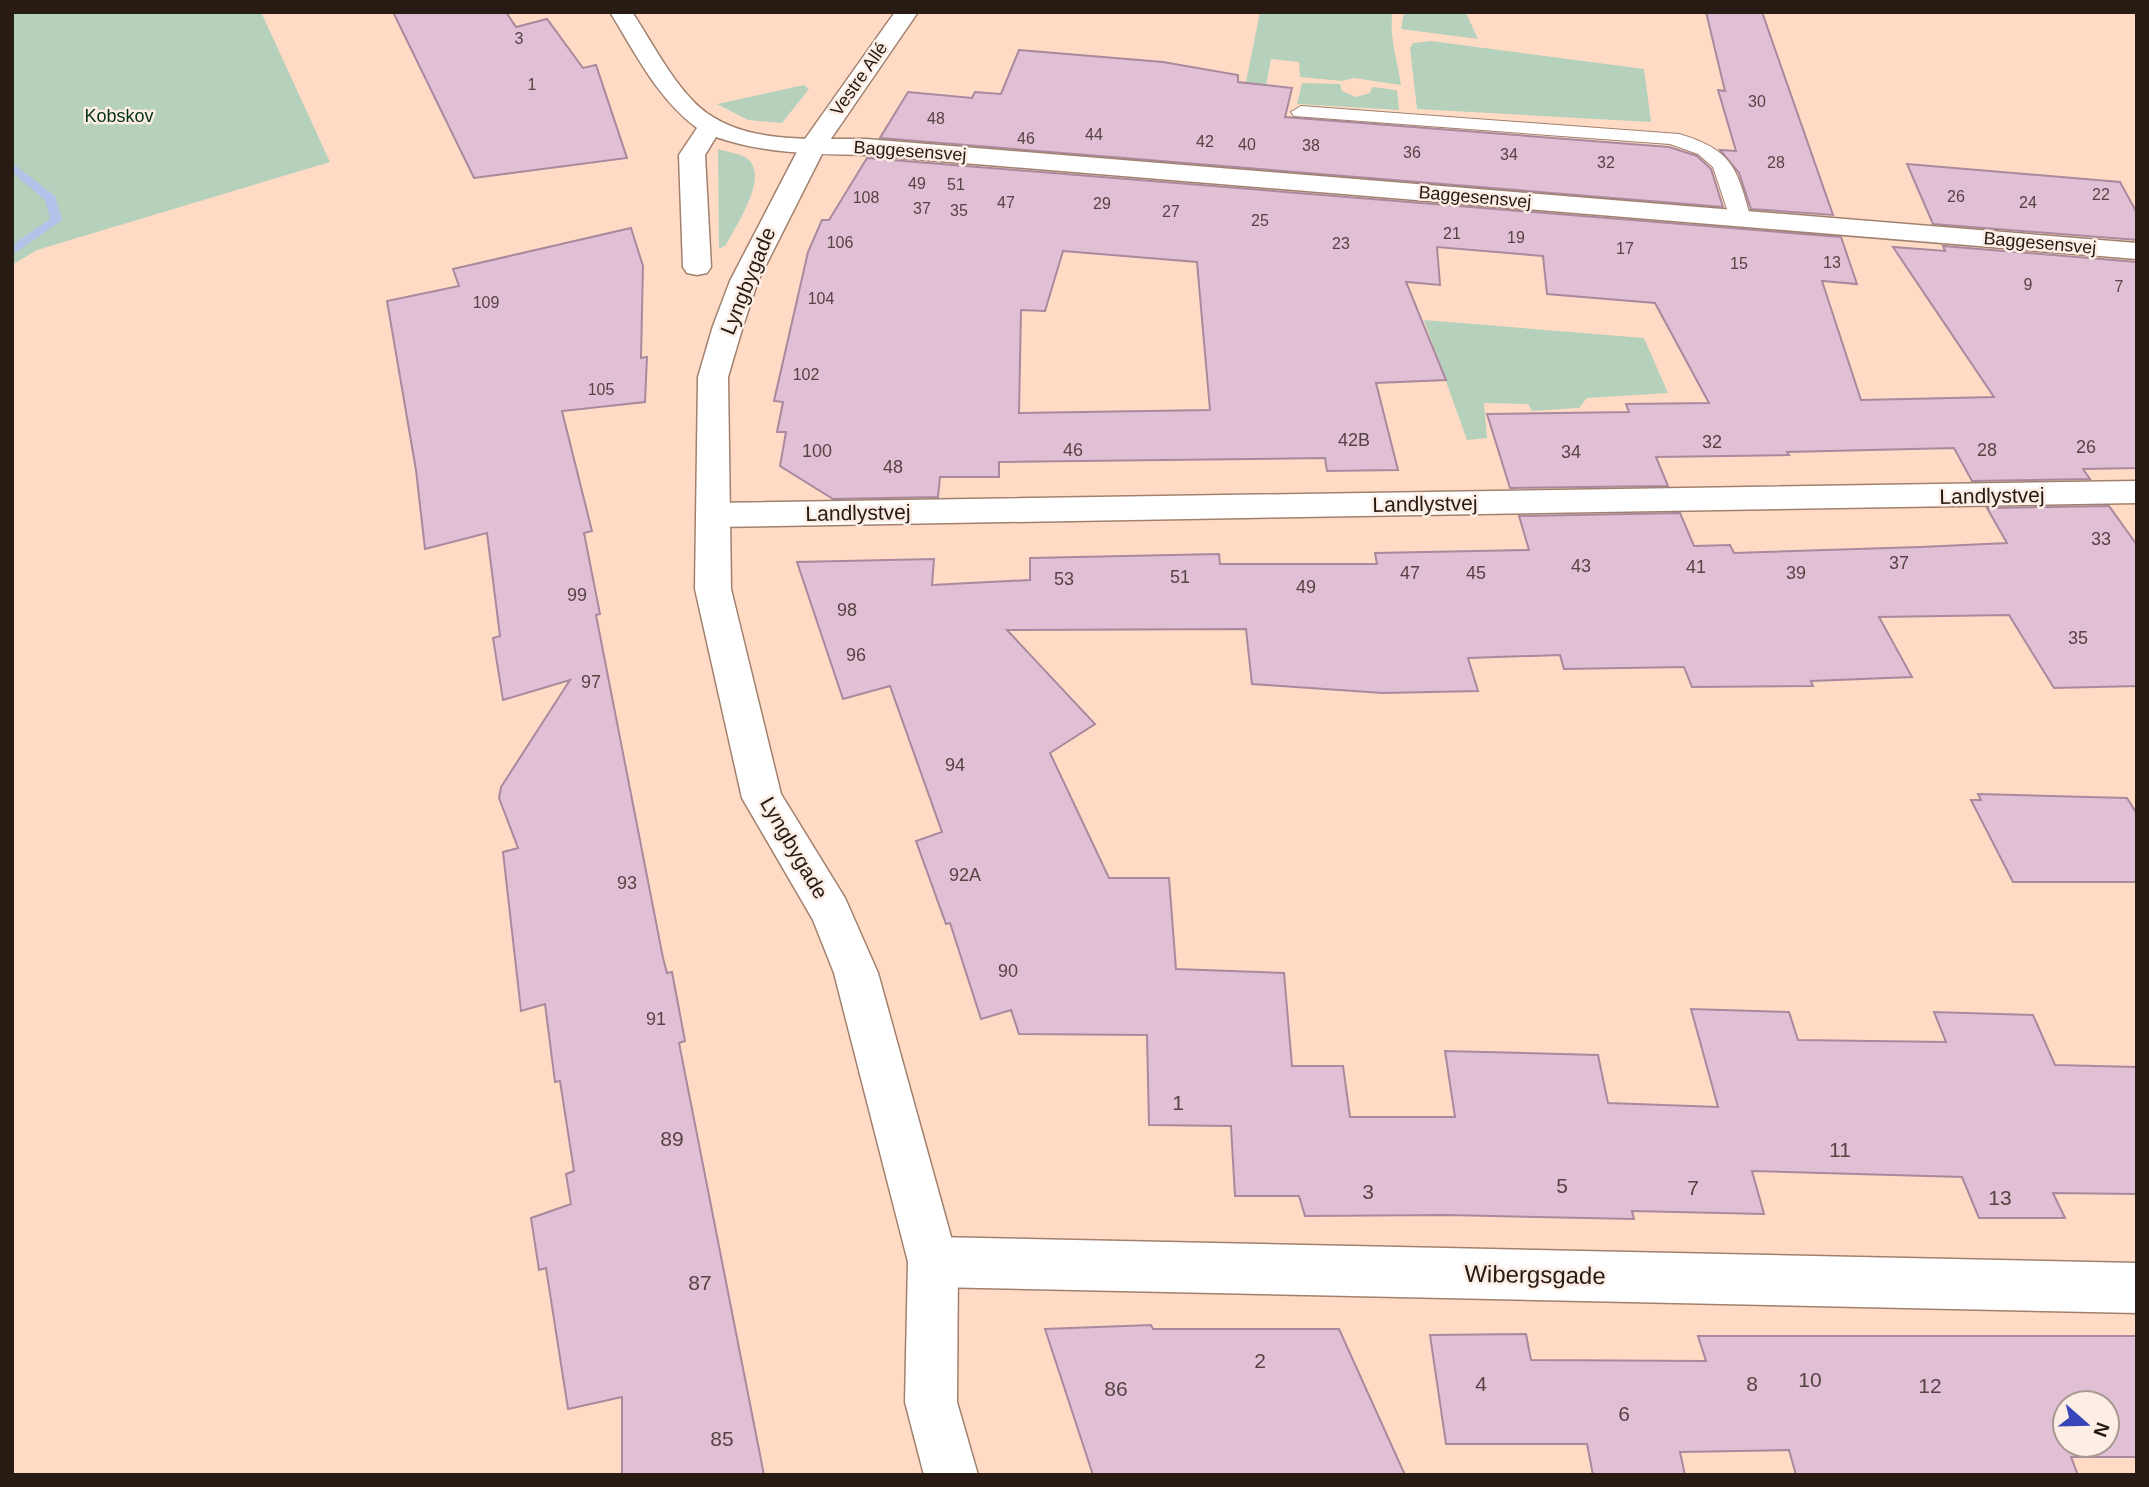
<svg xmlns="http://www.w3.org/2000/svg" width="2149" height="1487" viewBox="0 0 2149 1487" font-family="Helvetica,sans-serif">
	<style>
		.green { fill: #b5d1bb }
		.lines { fill: none; stroke-linecap: round; stroke-linejoin: round }
		.stream { fill: #b1c3e8; fill-rule: evenodd }
		.building { fill: #e1bfd5; stroke: #a9899e; stroke-width: 2; fill-rule: evenodd }
		.service-casing { stroke: #a1816d; stroke-width: 2 }
		.minor-casing { stroke: #a1816d; stroke-width: 3 }
		.tertiary-casing { stroke: #a1816d; stroke-width: 3 }
		.service { fill: #fff; fill-rule: evenodd }
		.minor { fill: #fff; fill-rule: evenodd }
		.tertiary { fill: #fff; fill-rule: evenodd }
		.labels { text-anchor: middle; stroke-width: 5; stroke-linejoin: round; paint-order: stroke }
		.far-number-label { font-size: 16px; fill: #564444 }
		.far-street-label { font-size: 18px; fill: #271b13; stroke: #fcede5 }
		.far-park-label { font-size: 18px; fill: #043217; stroke: #fcede5 }
		.number-label { font-size: 18px; fill: #564444 }
		.street-label { font-size: 21px; fill: #271b13; stroke: #fcede5 }
		.near-number-label { font-size: 21px; fill: #564444 }
		.near-street-label { font-size: 24px; fill: #271b13; stroke: #fcede5 }
	</style>
	<rect width="100%" height="100%" fill="#ffdbc6"/>
	<g class="green">
		<polygon points="12,12 261,12 330,162 37,250 12,265"/>
		<path d="M1260,12H1393C1388,35 1398,61 1401,85L1354,78L1342,81L1300,77L1299,62L1271,59L1263,102H1242Z"/>
		<polygon points="1404,12 1466,13 1478,39 1401,29"/>
		<polygon points="1431,41 1644,69 1651,122 1417,109 1410,48 1413,43"/>
		<polygon points="1302,83 1340,84 1342,91 1356,97 1370,93 1372,87 1397,90 1399,110 1297,104"/>
		<polygon points="804,85 809,89 782,123 748,120 717,104"/>
		<path d="M718,149C727,152 738,153 745,157C772,173 736,225 726,245L719,249Z"/>
		<polygon points="1424,320 1644,338 1668,393 1587,398 1579,408 1532,411 1528,404 1484,403 1487,438 1467,440"/>
	</g>
	<g class="lines">
		<polygon class="stream" points="12,163 55,196 62,220 12,255 12,245 50,219 45,200 12,172"/>
	</g>
	<g class="building">
		<polygon points="393,12 506,12 516,27 547,19 583,68 596,65 627,158 474,178"/>
		<polygon points="1706,12 1762,12 1833,215 1751,209 1739,173 1720,150 1736,151 1718,90 1725,91"/>
		<polygon points="1019,50 1163,62 1238,75 1238,82 1292,88 1285,117 1669,147 1697,156 1711,169 1723,207 880,138 908,92 972,98 975,92 1001,94"/>
		<path d="M867,158L1841,237L1857,284L1822,281L1861,400L1994,397L1893,247L1945,251L1943,246L2137,262V468L2083,469L2090,479L1972,481L1954,448L1787,452L1789,455L1656,457L1668,486L1510,488L1487,414L1629,412L1626,404L1709,403L1655,303L1547,294L1543,256L1437,247L1440,285L1406,282L1446,380L1376,383L1398,470L1327,471L1325,458L999,462V477H940L938,497L833,499L780,466L786,432H777L783,402L774,401L808,252L822,220H829ZM1063,251L1197,262L1210,410L1019,413L1021,310L1045,311Z"/>
		<polygon points="1907,164 2120,182 2137,213 2137,240 1933,224"/>
		<polygon points="631,228 643,266 641,358 647,357 645,402 562,411 592,531 584,533 600,614 596,615 663,958 667,973 672,972 685,1041 679,1043 764,1475 622,1475 622,1397 568,1409 546,1268 539,1270 531,1218 571,1204 566,1174 574,1171 560,1081 555,1082 545,1004 521,1011 503,852 518,848 499,798 501,787 570,680 503,700 493,638 500,636 487,533 425,549 416,470 387,301 459,286 453,269"/>
		<polygon points="2109,506 2137,545 2137,686 2054,688 2009,615 1879,617 1912,677 1811,681 1813,686 1692,687 1684,667 1564,669 1560,655 1468,658 1478,691 1383,693 1252,684 1246,629 1007,630 1095,724 1050,753 1109,878 1169,878 1176,969 1284,973 1292,1066 1343,1066 1350,1117 1455,1117 1445,1051 1598,1055 1608,1103 1718,1107 1691,1009 1789,1012 1798,1040 1946,1042 1934,1012 2033,1015 2055,1065 2137,1067 2137,1194 2053,1193 2065,1218 1979,1218 1962,1177 1752,1171 1764,1214 1632,1211 1634,1219 1447,1215 1305,1216 1299,1196 1235,1196 1231,1126 1149,1125 1147,1035 1019,1034 1011,1010 981,1019 950,923 946,924 916,841 942,832 890,686 843,699 797,562 934,559 932,585 1030,580 1030,558 1219,554 1220,564 1377,564 1375,553 1529,550 1519,516 1680,513 1694,546 1730,545 1734,553 1920,547 2007,543 1987,508"/>
		<polygon points="1978,794 2127,798 2137,814 2137,882 2013,882 1971,800 1981,800"/>
		<polygon points="1151,1325 1153,1329 1339,1329 1405,1475 1093,1475 1045,1329"/>
		<path d="M1526,1334L1531,1360L1706,1361L1698,1336H2137V1457H2071L2078,1475H1796L1789,1450L1680,1452L1685,1475H1593L1587,1444H1446L1430,1335ZM2065,1403H2107V1445H2065Z"/>
	</g>
	<g class="lines">
		<g class="service-casing">
			<path id="service" d="M1301,106L1679,134C1733,150 1737,168 1751,219L1748,224H1732L1713,167L1698,154L1670,144L1294,116L1291,112Z"/>
		</g>
		<g class="minor-casing">
			<g id="minor">
				<path d="M610,12H632C652,42 668,75 693,101C736,146 809,138 866,139L2137,243V259L866,155C815,154 765,154 716,137L705,155L711,267L707,273L697,275L687,273L683,267L679,155L697,128C657,98 636,54 610,12Z"/>
				<polygon points="2137,481 2137,503 713,527 701,523 696,515 701,507 713,503"/>
				<polygon points="933,1237 2137,1263 2137,1313 933,1287 915,1280 908,1262 915,1244"/>
			</g>
		</g>
		<g class="tertiary-casing">
			<polygon id="tertiary" points="895,12 918,12 826,146 758,281 743,326 728,377 731,589 781,794 845,898 878,973 958,1262 957,1402 978,1475 924,1475 905,1402 908,1262 834,973 813,920 742,798 695,589 698,377 713,326 730,281 800,146"/>
		</g>
		<use href="#service" class="service"/>
		<use href="#minor" class="minor"/>
		<use href="#tertiary" class="tertiary"/>
	</g>
	<g class="labels">
		<g class="far-number-label">
			<text x="519" y="44">3</text>
			<text x="532" y="90">1</text>
			<text x="1757" y="107">30</text>
			<text x="936" y="124">48</text>
			<text x="1094" y="140">44</text>
			<text x="1026" y="144">46</text>
			<text x="1205" y="147">42</text>
			<text x="1247" y="150">40</text>
			<text x="1311" y="151">38</text>
			<text x="1412" y="158">36</text>
			<text x="1509" y="160">34</text>
			<text x="1606" y="168">32</text>
			<text x="1776" y="168">28</text>
			<text x="917" y="189">49</text>
			<text x="956" y="190">51</text>
			<text x="2101" y="200">22</text>
			<text x="1956" y="202">26</text>
			<text x="866" y="203">108</text>
			<text x="1006" y="208">47</text>
			<text x="2028" y="208">24</text>
			<text x="1102" y="209">29</text>
			<text x="922" y="214">37</text>
			<text x="959" y="216">35</text>
			<text x="1171" y="217">27</text>
			<text x="1260" y="226">25</text>
			<text x="1452" y="239">21</text>
			<text x="1516" y="243">19</text>
			<text x="840" y="248">106</text>
			<text x="1341" y="249">23</text>
			<text x="1625" y="254">17</text>
			<text x="1832" y="268">13</text>
			<text x="1739" y="269">15</text>
			<text x="2028" y="290">9</text>
			<text x="2119" y="292">7</text>
			<text x="821" y="304">104</text>
			<text x="486" y="308">109</text>
			<text x="806" y="380">102</text>
			<text x="601" y="395">105</text>
		</g>
		<g class="far-street-label">
			<text transform="translate(859 79) rotate(-55)" y="6">Vestre Allé</text>
			<text transform="translate(910 151) rotate(4)" y="6">Baggesensvej</text>
			<text transform="translate(1475 197) rotate(5)" y="6">Baggesensvej</text>
			<text transform="translate(2040 243) rotate(5)" y="6">Baggesensvej</text>
		</g>
		<g class="far-park-label">
			<text x="119" y="122">Kobskov</text>
		</g>
		<g class="number-label">
			<text x="1354" y="446">42B</text>
			<text x="1712" y="448">32</text>
			<text x="2086" y="453">26</text>
			<text x="1073" y="456">46</text>
			<text x="1987" y="456">28</text>
			<text x="817" y="457">100</text>
			<text x="1571" y="458">34</text>
			<text x="893" y="473">48</text>
			<text x="2101" y="545">33</text>
			<text x="1899" y="569">37</text>
			<text x="1581" y="572">43</text>
			<text x="1696" y="573">41</text>
			<text x="1410" y="579">47</text>
			<text x="1476" y="579">45</text>
			<text x="1796" y="579">39</text>
			<text x="1180" y="583">51</text>
			<text x="1064" y="585">53</text>
			<text x="1306" y="593">49</text>
			<text x="577" y="601">99</text>
			<text x="847" y="616">98</text>
			<text x="2078" y="644">35</text>
			<text x="856" y="661">96</text>
			<text x="591" y="688">97</text>
			<text x="955" y="771">94</text>
			<text x="965" y="881">92A</text>
			<text x="627" y="889">93</text>
			<text x="1008" y="977">90</text>
			<text x="656" y="1025">91</text>
		</g>
		<g class="street-label">
			<text transform="translate(748 281) rotate(-68)" y="7">Lyngbygade</text>
			<text transform="translate(1992 496) rotate(-1)" y="7">Landlystvej</text>
			<text transform="translate(1425 504) rotate(-1)" y="7">Landlystvej</text>
			<text transform="translate(858 513) rotate(-1)" y="7">Landlystvej</text>
			<text transform="translate(794 848) rotate(60)" y="7">Lyngbygade</text>
		</g>
		<g class="near-number-label">
			<text x="1178" y="1110">1</text>
			<text x="672" y="1146">89</text>
			<text x="1840" y="1157">11</text>
			<text x="1562" y="1193">5</text>
			<text x="1693" y="1195">7</text>
			<text x="1368" y="1199">3</text>
			<text x="2000" y="1205">13</text>
			<text x="700" y="1290">87</text>
			<text x="1260" y="1368">2</text>
			<text x="1810" y="1387">10</text>
			<text x="1481" y="1391">4</text>
			<text x="1752" y="1391">8</text>
			<text x="1930" y="1393">12</text>
			<text x="1116" y="1396">86</text>
			<text x="1624" y="1421">6</text>
			<text x="722" y="1446">85</text>
		</g>
		<g class="near-street-label">
			<text transform="translate(1535 1275) rotate(1)" y="8">Wibergsgade</text>
		</g>
	</g>
	<rect width="2149" height="1487" fill="none" stroke="#271b13" stroke-width="28"/>
	<g transform="translate(2086 1424) rotate(110)"><circle r="33" fill="#fcede5" stroke="#a79991" stroke-width="2"/>
	<path d="M0-5L12 26L0 18L-12 26Z" fill="#3845b8"/>
	<text y="-10" font-size="19" font-weight="bold" text-anchor="middle" fill="#271b13">N</text>
	</g>
</svg>
